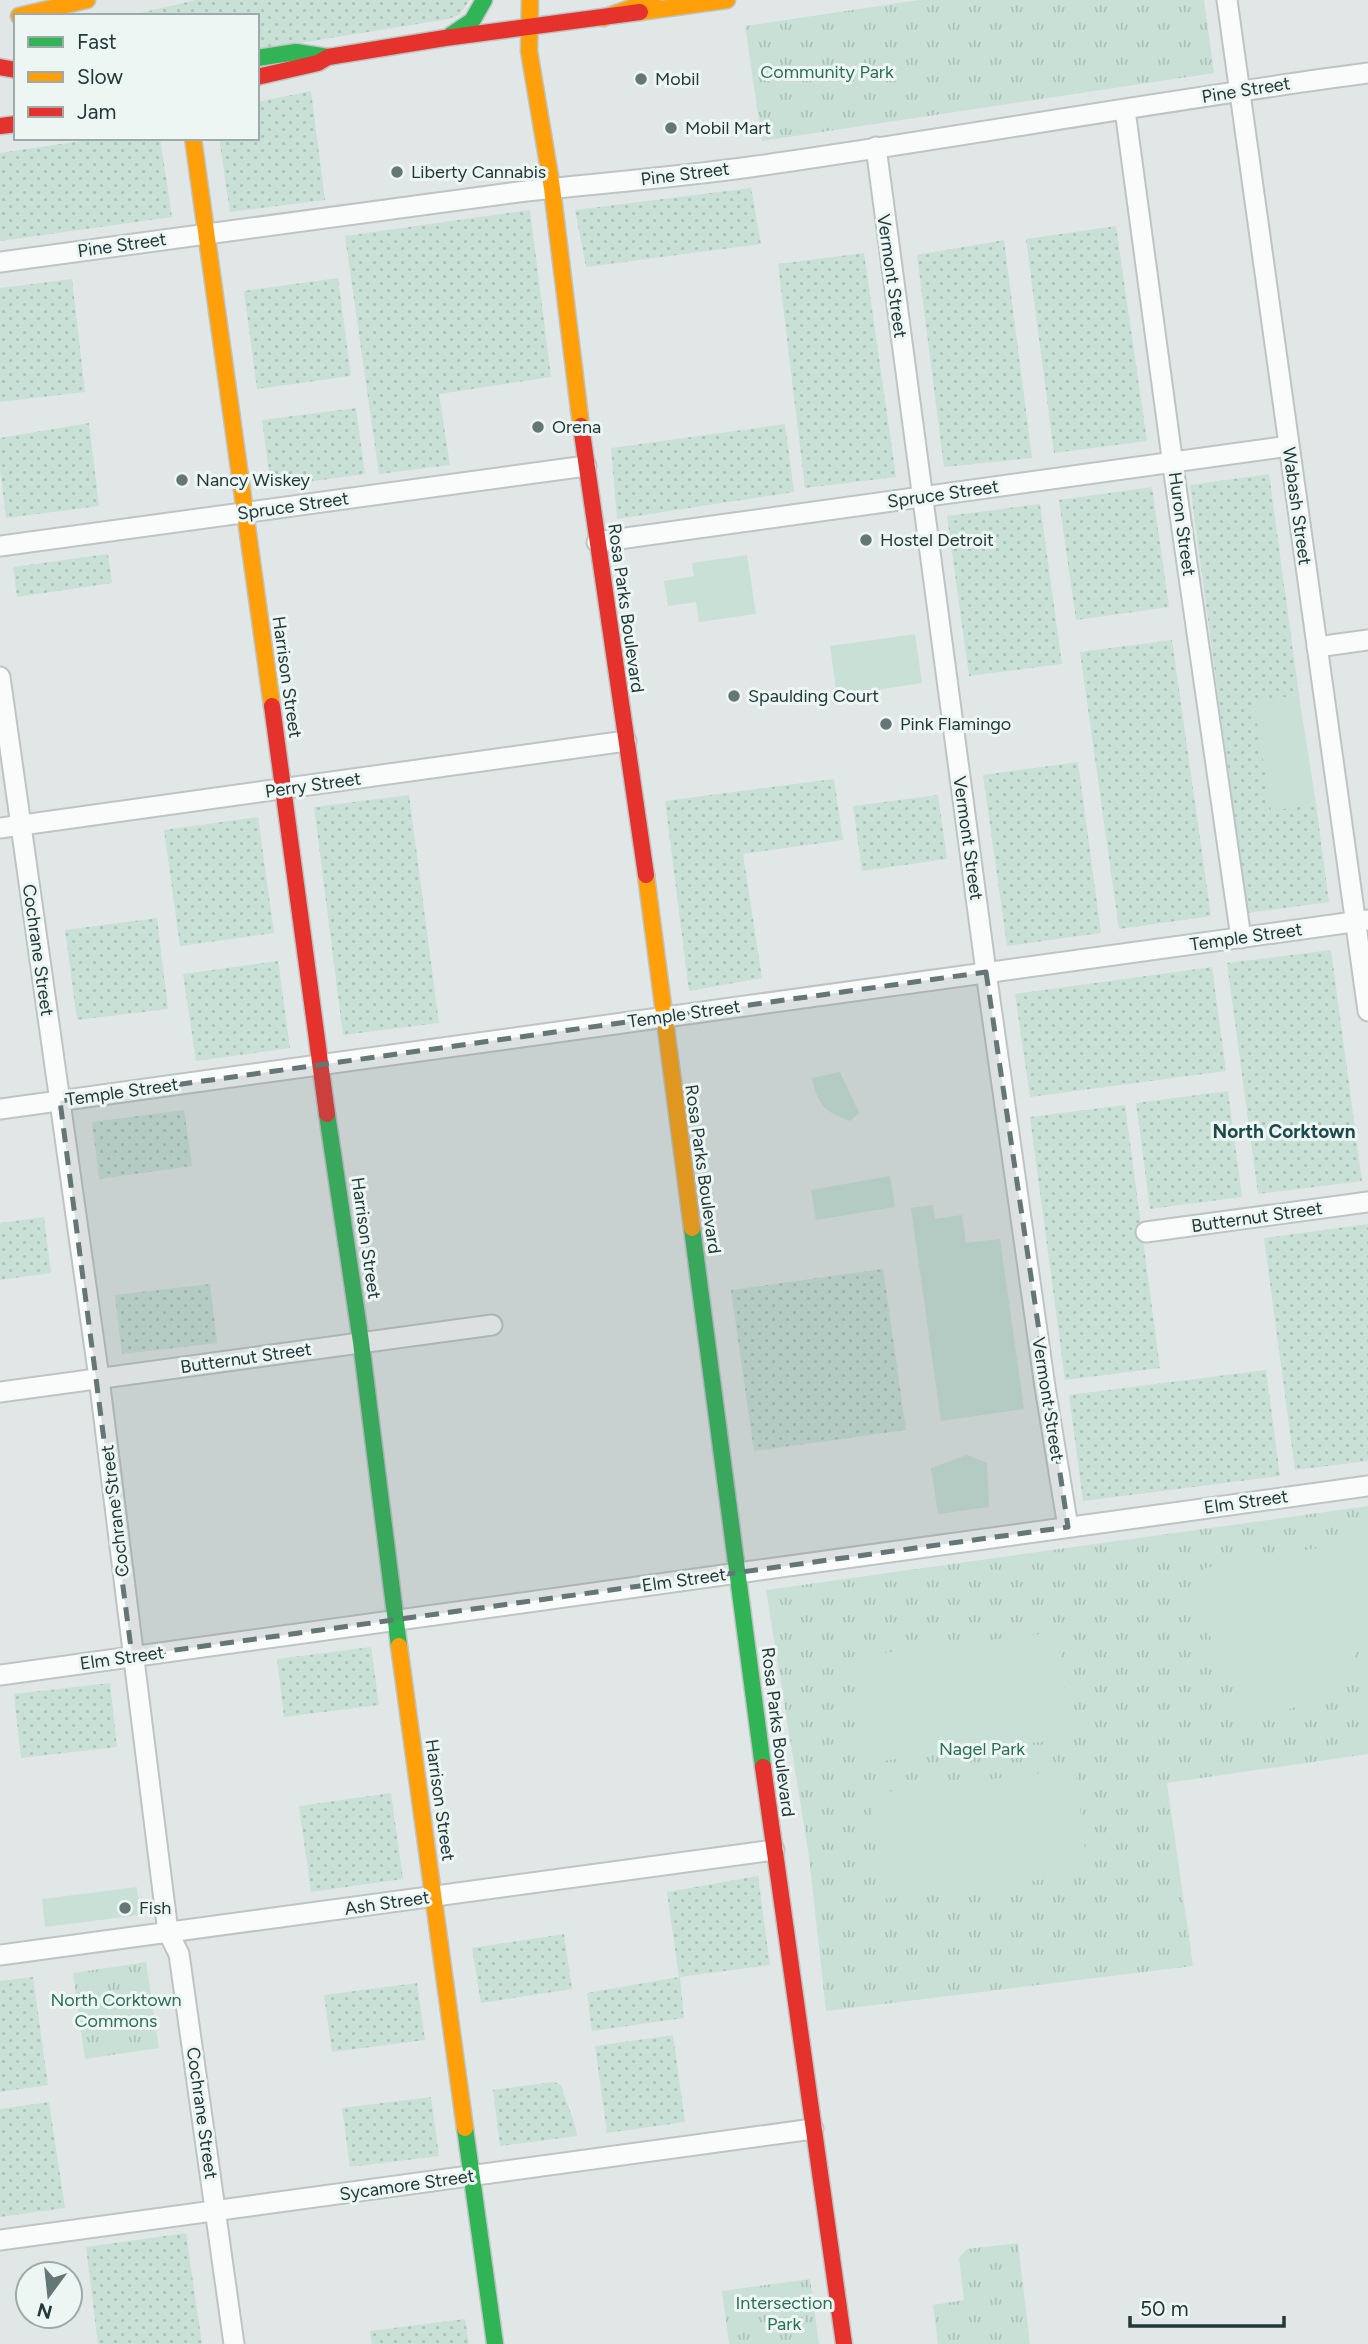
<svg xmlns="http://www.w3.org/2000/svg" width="1368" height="2344" viewBox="0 0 1368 2344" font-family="Figtree,sans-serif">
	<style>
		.grass { fill: url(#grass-dots) }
		.park { fill: url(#park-tufts) }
		.garden { fill: #c9e0d7 }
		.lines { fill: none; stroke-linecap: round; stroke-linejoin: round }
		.street-casing { stroke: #bec4c3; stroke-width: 23 }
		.fast-casing { stroke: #bdc4c3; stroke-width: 19 }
		.slow-casing { stroke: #bdc4c3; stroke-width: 19 }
		.jam-casing { stroke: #bdc4c3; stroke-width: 19 }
		.street { stroke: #fafbfb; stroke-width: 19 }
		.fast { stroke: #30b455; stroke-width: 16 }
		.slow { stroke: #ff9f0a; stroke-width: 16 }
		.jam { stroke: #e5322d; stroke-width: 16 }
		.marked { fill: #647676; fill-opacity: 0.2; stroke: #647676; stroke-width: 5; stroke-dasharray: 14 9; stroke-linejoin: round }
		.poi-dot { fill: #647676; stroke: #eef6f4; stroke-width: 2.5 }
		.labels { text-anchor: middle; stroke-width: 6; stroke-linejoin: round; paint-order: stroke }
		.park-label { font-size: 18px; fill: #2a6f57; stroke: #eef6f4 }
		.poi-label { font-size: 18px; fill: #203939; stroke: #eef6f4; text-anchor: start }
		.street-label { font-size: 18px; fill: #203939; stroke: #eef6f4 }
		.neighbourhood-label { font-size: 19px; font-weight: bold; fill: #1c4a4b; stroke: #eef6f4 }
	</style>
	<defs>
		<pattern id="grass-dots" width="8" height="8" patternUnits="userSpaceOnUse" patternTransform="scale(1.75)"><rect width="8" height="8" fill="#c9e0d7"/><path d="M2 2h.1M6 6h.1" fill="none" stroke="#acc1b9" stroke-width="1.8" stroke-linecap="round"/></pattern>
		<pattern id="park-tufts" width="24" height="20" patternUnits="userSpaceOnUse" patternTransform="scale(1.75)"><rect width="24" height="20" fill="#c9e0d7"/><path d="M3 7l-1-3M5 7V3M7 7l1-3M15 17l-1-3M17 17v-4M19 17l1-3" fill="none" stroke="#acc1b9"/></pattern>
	</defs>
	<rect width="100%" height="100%" fill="#e1e7e6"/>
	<g class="grass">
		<polygon points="196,0 470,0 459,15 448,19 257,50 257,16 127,16"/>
		<polygon points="311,91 325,200 230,212 219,138 257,138 257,102"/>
		<polygon points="101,138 160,138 172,217 0,241 0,153"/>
		<polygon points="751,188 761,244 586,267 575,210"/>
		<polygon points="530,210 551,377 439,394 450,465 379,474 345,236"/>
		<polygon points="1116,226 1147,441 1054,453 1026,239"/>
		<polygon points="1004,240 1032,458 944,467 917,255"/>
		<polygon points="864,253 896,477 805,488 778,264"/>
		<polygon points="338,278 351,376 257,389 244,291"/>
		<polygon points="72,279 85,392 0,402 0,288"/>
		<polygon points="356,408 365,474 271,487 262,420"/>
		<polygon points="89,423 99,506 6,518 0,470 0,438"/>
		<polygon points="785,424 794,492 617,519 611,448"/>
		<polygon points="1269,474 1299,695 1254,702 1272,810 1316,804 1329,902 1247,913 1190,485"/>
		<polygon points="1152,487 1169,607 1076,620 1059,500"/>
		<polygon points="1040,504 1062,664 969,676 947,516"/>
		<polygon points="108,554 112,583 17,597 13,567"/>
		<polygon points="1172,640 1211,916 1119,929 1080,652"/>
		<polygon points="1078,762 1101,933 1007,946 983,775"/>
		<polygon points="834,779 843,840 743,854 762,978 689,991 665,801"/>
		<polygon points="409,795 439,1023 343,1035 314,807"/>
		<polygon points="938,795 947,859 862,871 853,806"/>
		<polygon points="258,817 274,933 180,946 164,830"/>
		<polygon points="157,918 168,1009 77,1020 65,930"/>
		<polygon points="1331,950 1362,1181 1258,1194 1227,963"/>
		<polygon points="278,961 290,1048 196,1061 183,974"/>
		<polygon points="1212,967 1226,1071 1030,1097 1015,994"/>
		<polygon points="1228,1091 1242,1197 1150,1209 1136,1103"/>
		<polygon points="1125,1105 1160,1368 1065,1380 1030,1117"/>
		<polygon points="184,1110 192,1166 99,1179 92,1122"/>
		<polygon points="44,1217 51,1273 0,1280 0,1223"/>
		<polygon points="1368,1224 1368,1461 1295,1470 1264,1238"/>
		<polygon points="883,1269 906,1430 754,1451 731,1290"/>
		<polygon points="210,1284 217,1343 122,1354 115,1295"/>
		<polygon points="1266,1370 1280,1476 1083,1501 1069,1395"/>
		<polygon points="371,1647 379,1705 284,1717 277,1659"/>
		<polygon points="110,1683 117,1747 21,1758 14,1694"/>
		<polygon points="391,1793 403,1879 311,1892 299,1806"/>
		<polygon points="758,1876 770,1965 680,1977 684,2018 592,2031 587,1993 679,1977 667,1892"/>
		<polygon points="564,1934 572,1989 481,2003 472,1948"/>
		<polygon points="33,1977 48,2085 0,2092 0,1981"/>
		<polygon points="417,1983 425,2040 332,2052 324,1995"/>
		<polygon points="673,2035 685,2122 607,2133 595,2046"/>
		<path d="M554,2082L561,2085C566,2103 574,2117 577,2136L500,2146L493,2090Z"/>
		<polygon points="431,2097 439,2156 350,2167 342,2108"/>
		<polygon points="49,2102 65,2208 0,2217 0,2109"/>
		<polygon points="186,2233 202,2344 98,2344 86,2247"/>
		<polygon points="465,2319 469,2344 372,2344 370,2331"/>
	</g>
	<g class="park">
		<polygon points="919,0 1204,0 1214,73 762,141 745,26"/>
		<polygon points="1368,1506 1368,1754 1167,1783 1193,1966 826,2011 809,1857 766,1590"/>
		<polygon points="146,1962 159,2048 85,2059 73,1973"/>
		<polygon points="1018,2243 1030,2344 938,2344 933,2305 964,2300 959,2258 967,2249"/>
		<polygon points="810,2279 819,2344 729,2344 722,2291"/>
	</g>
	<g class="garden">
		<polygon points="747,555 756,614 699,622 696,602 668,606 664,581 694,576 692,563"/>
		<polygon points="915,634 922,683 837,696 830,646"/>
		<polygon points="1299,695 1316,804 1271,811 1254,701"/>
		<path d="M840,1072L859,1113L850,1121C824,1112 818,1105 812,1078Z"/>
		<polygon points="890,1176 895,1207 816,1220 811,1190"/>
		<polygon points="933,1205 935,1219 962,1215 966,1243 1000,1239 1024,1409 941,1421 911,1208"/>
		<polygon points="967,1455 987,1463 989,1507 938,1514 931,1468"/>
		<polygon points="1363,1540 1368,1569 1368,1625 1337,1695 1248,1721 1189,1589 1204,1568"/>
		<polygon points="1057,1632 1071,1738 865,1763 851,1657"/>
		<polygon points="1075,1769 1088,1874 882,1899 869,1794"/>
		<polygon points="137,1887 140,1915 45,1927 42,1899"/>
	</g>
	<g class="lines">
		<g class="street-casing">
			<g id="street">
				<polyline points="1227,0 1368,1011"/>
				<polyline points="1125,110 1175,480 1241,938"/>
				<polyline points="876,147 986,972 1045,1387 1068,1527"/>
				<path d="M0,262L526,191C603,183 680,177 757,166C961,137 1164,100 1368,73"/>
				<polyline points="597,542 1289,446"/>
				<polyline points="0,546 586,466"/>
				<polyline points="1317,647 1368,640"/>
				<polyline points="0,677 99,1378 168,1932 179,1954 234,2344"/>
				<polyline points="0,828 626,741"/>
				<polyline points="0,1109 1368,920"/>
				<polyline points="1146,1232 1368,1202"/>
				<polyline points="0,1392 492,1325"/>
				<polyline points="0,1675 1368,1486"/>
				<polyline points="0,1955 774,1850"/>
				<polyline points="0,2240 813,2129"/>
			</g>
		</g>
		<g class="fast-casing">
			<g id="fast">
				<polyline points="451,35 472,21 484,0"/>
				<polyline points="257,58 296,52 328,57"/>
				<polyline points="327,1114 361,1342 399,1646"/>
				<polyline points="692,1228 763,1767"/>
				<polyline points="465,2128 495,2344"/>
			</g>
		</g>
		<g class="slow-casing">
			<g id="slow">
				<polyline points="530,0 529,51 552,188 581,426"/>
				<polyline points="640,12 727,0"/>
				<polyline points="19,16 87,0"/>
				<polyline points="603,18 653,0"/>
				<polyline points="193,138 272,706"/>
				<polyline points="646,875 692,1228"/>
				<polyline points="399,1646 465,2128"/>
			</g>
		</g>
		<g class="jam-casing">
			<g id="jam">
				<polyline points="0,67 16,70"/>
				<polyline points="257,77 318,63 328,57 445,38 640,12"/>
				<polyline points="0,126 16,124"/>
				<polyline points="581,426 646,875"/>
				<polyline points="272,706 327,1114"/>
				<polyline points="763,1767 844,2344"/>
			</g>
		</g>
		<use href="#street" class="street"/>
		<use href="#fast" class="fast"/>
		<use href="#slow" class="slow"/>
		<use href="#jam" class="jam"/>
	</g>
	<path class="marked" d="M986,972L1068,1527L132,1656L60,1101Z"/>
	<g class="poi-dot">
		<circle cx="641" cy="79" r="7"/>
		<circle cx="671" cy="128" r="7"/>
		<circle cx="397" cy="172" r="7"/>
		<circle cx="538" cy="427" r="7"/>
		<circle cx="182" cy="480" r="7"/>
		<circle cx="866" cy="540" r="7"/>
		<circle cx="734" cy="696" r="7"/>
		<circle cx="886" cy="724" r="7"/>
		<circle cx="125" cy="1908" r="7"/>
	</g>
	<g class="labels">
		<g class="park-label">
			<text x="827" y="78">Community Park</text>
			<text x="982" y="1755">Nagel Park</text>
			<text x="116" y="2006">North Corktown<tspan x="116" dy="21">Commons</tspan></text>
			<text x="784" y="2309">Intersection<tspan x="784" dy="21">Park</tspan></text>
		</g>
		<g class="poi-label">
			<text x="655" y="85">Mobil</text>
			<text x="685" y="134">Mobil Mart</text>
			<text x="411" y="178">Liberty Cannabis</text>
			<text x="552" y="433">Orena</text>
			<text x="196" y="486">Nancy Wiskey</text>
			<text x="880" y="546">Hostel Detroit</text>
			<text x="748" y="702">Spaulding Court</text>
			<text x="900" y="730">Pink Flamingo</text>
			<text x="139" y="1914">Fish</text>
		</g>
		<g class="street-label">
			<text transform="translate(1246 90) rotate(-9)" y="6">Pine Street</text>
			<text transform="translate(685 174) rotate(-7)" y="6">Pine Street</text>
			<text transform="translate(122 245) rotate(-8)" y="6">Pine Street</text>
			<text transform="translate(892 276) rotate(82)" y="6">Vermont Street</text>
			<text transform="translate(943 494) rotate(-8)" y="6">Spruce Street</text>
			<text transform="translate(293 506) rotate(-8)" y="6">Spruce Street</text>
			<text transform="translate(1297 506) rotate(82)" y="6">Wabash Street</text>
			<text transform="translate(1182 524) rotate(82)" y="6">Huron Street</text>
			<text transform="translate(626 608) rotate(82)" y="6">Rosa Parks Boulevard</text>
			<text transform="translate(287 677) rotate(82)" y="6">Harrison Street</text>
			<text transform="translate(313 785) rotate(-8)" y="6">Perry Street</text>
			<text transform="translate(968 838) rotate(82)" y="6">Vermont Street</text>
			<text transform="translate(1246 937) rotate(-8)" y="6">Temple Street</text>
			<text transform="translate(38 950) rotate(82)" y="6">Cochrane Street</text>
			<text transform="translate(684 1014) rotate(-8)" y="6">Temple Street</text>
			<text transform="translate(122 1092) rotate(-8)" y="6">Temple Street</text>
			<text transform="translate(703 1169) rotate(82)" y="6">Rosa Parks Boulevard</text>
			<text transform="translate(1257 1217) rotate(-8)" y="6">Butternut Street</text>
			<text transform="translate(366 1238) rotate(82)" y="6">Harrison Street</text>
			<text transform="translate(246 1358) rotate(-8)" y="6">Butternut Street</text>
			<text transform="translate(1048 1399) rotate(81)" y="6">Vermont Street</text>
			<text transform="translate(1246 1502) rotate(-8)" y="6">Elm Street</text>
			<text transform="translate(115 1511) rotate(-97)" y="6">Cochrane Street</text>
			<text transform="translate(684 1580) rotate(-8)" y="6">Elm Street</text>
			<text transform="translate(122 1658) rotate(-8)" y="6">Elm Street</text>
			<text transform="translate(778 1732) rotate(83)" y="6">Rosa Parks Boulevard</text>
			<text transform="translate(440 1800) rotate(82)" y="6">Harrison Street</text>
			<text transform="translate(387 1903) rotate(-8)" y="6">Ash Street</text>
			<text transform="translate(202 2113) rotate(82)" y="6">Cochrane Street</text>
			<text transform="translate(407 2185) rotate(-8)" y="6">Sycamore Street</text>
		</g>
		<g class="neighbourhood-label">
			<text x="1284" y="1138">North Corktown</text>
		</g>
	</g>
	<rect x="14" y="14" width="245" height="126" fill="#eef6f4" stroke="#9caaa9" stroke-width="2"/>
	<rect x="28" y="37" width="35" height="10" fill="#30b455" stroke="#9caaa9" stroke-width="2"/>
	<text x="77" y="49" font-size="21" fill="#203939">Fast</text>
	<rect x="28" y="72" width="35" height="10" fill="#ff9f0a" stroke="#9caaa9" stroke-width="2"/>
	<text x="77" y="84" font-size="21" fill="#203939">Slow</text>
	<rect x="28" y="107" width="35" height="10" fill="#e5322d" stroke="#9caaa9" stroke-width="2"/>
	<text x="77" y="119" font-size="21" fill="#203939">Jam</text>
	<g transform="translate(49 2295) rotate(195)"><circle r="33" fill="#eef6f4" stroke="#9caaa9" stroke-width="2"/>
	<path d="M0-5L12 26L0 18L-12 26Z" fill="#647676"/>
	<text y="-10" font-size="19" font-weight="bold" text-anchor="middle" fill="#203939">N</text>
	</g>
	<path d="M1130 2316v10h154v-10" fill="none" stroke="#203939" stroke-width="3.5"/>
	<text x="1140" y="2316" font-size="21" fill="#203939" stroke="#eef6f4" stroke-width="5" paint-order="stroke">50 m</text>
</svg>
